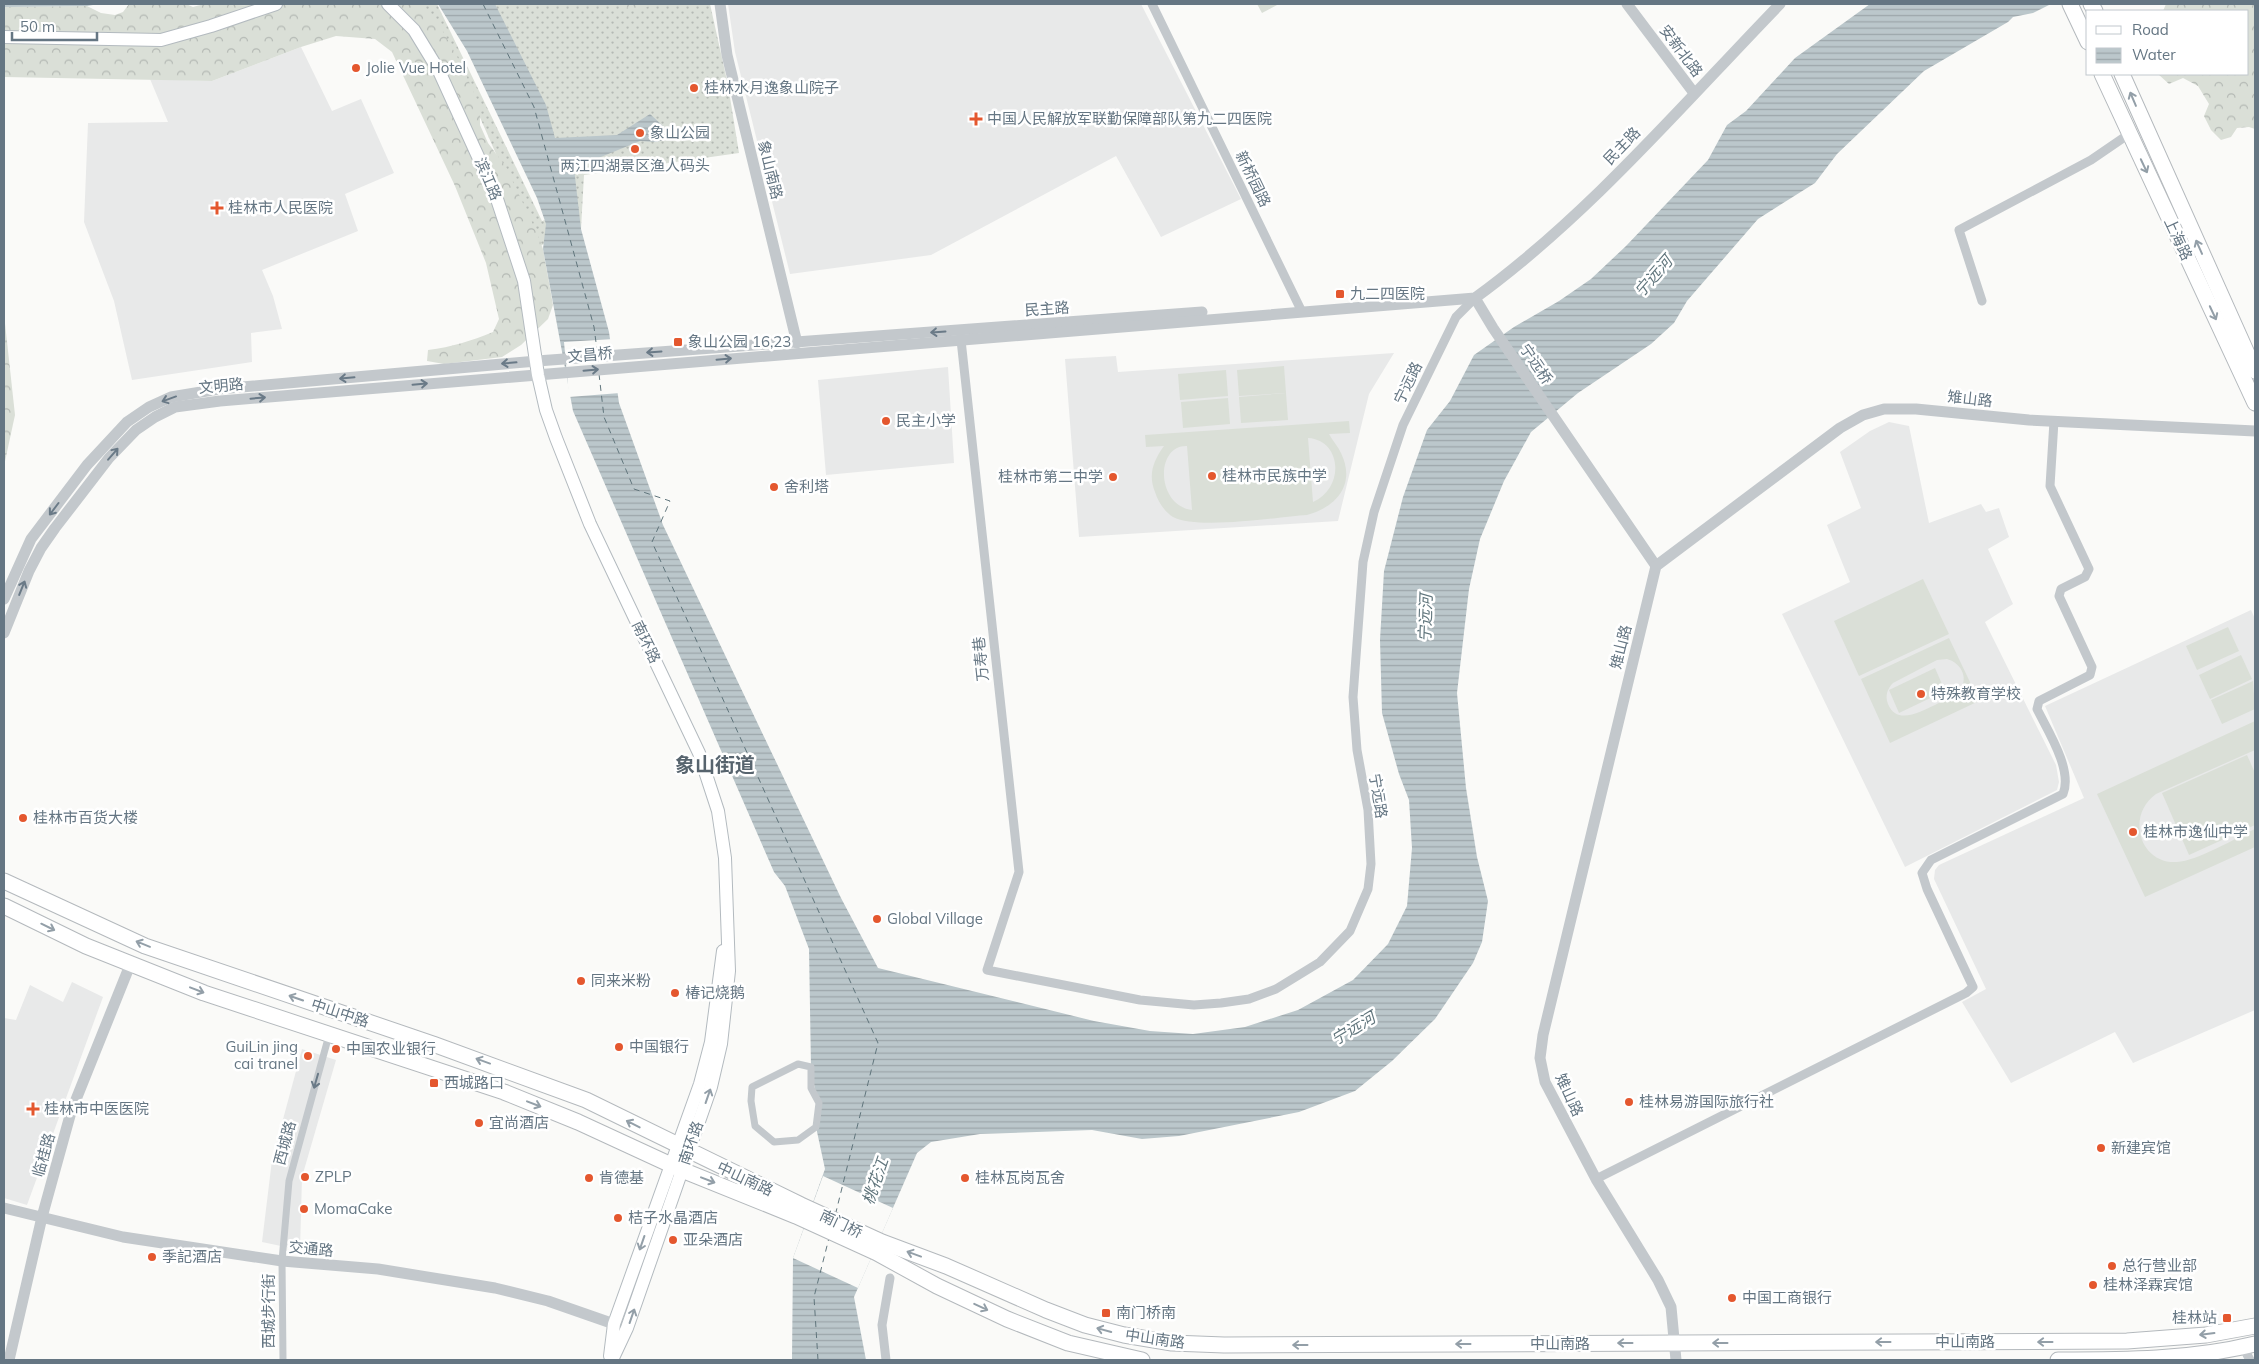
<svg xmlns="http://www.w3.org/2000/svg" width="2259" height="1364" viewBox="0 0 2259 1364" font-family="Mulish,'Noto Sans SC',sans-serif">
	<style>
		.built { fill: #e8e9e9 }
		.grass { fill: url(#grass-dots) }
		.forest { fill: url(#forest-crowns) }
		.garden { fill: #dadfd7; fill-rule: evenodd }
		.water { fill: url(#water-rules) }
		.pier { fill: #fafaf8 }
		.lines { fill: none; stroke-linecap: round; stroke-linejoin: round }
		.ferry { stroke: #60757c; stroke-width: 1; stroke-dasharray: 6 5; stroke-linecap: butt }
		.secondary-casing { stroke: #b3babf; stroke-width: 14 }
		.trunk-casing { stroke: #b4b9bd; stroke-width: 17 }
		.pedestrian { stroke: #c3c8cc; stroke-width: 7 }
		.minor { stroke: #c3c8cc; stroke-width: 9 }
		.tertiary { stroke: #c3c8cc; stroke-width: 11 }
		.secondary { stroke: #fff; stroke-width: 12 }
		.trunk { stroke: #fff; stroke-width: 15 }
		.oneway { stroke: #939fa8 }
		.oneway2 { stroke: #6a7a87 }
		.poi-dot { fill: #e4572e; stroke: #fff; stroke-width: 2 }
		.labels { text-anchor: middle; stroke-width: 5; stroke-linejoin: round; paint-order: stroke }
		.street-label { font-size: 15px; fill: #657683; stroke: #fff }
		.poi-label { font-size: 15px; fill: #657683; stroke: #fff; text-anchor: start }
		.water-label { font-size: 16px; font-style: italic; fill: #60757c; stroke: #fff }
		.district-label { font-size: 20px; font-weight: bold; fill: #57646e; stroke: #fff }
	</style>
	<defs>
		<pattern id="grass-dots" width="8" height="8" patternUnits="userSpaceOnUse" patternTransform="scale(1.25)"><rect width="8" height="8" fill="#dadfd7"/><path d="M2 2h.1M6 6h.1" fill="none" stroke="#b4b9b4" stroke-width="1.8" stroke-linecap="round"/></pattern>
		<pattern id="forest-crowns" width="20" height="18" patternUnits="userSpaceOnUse" patternTransform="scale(1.25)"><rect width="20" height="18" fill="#dadfd7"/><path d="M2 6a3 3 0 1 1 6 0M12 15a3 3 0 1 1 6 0" fill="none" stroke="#b4b9b4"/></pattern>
		<pattern id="water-rules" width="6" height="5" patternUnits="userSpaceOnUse" patternTransform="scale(1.25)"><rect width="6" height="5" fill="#bbc7cb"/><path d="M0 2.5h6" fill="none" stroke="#9ca6aa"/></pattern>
	</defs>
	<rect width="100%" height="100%" fill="#fafaf8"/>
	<g class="built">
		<polygon points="728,4 1141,4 1241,199 1161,237 1116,156 931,255 790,274 735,52"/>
		<polygon points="301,47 332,111 361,99 394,173 345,194 358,231 262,270 273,296 282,329 251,333 252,362 132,380 114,301 84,222 88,123 168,122 150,79 212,81"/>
		<polygon points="1394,353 1369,394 1338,521 1079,537 1065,359 1116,356 1118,372"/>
		<polygon points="948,367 954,463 826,475 818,380"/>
		<polygon points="1889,422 1909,426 1929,523 1981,504 1986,512 1999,508 2009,537 1988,549 2013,604 1985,622 2056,765 2059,782 2057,790 1905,867 1782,614 1850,582 1827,525 1861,508 1840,452 1870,431"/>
		<polygon points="2251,610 2255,619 2255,1010 2133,1063 2115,1032 2011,1083 1962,1002 1986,989 1934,879 1935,870 1939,865 2084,798 2045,706"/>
		<polygon points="72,982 103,997 27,1205 4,1198 4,1018 16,1020 30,985 63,1002"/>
		<polygon points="302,1049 336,1060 302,1177 300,1250 262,1242 272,1160"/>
	</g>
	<polygon class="grass" points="413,4 437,4 542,221 571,211 485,4 710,4 728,85 739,153 584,175 581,229 537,247 478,113"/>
	<g class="forest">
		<path d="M129,4H186L193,7C214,0 237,8 259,4H418L440,26L460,62L480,106V125L488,143L506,167L537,233L543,249L553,305L548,319L521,345L502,357L444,364L427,361L428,350C452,347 471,341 493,332L499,319L486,263L455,186L392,52L375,39L336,36L301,47L212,81L4,77V7L87,6L101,13L115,15L123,12Z"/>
		<polygon points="618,4 653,4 636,12"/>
		<polygon points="2166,4 2255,4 2255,129 2249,127 2237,128 2231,137 2221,140 2211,130 2204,116 2209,104 2198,86 2183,78 2169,84 2158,74 2248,74 2248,11 2163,11"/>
		<polygon points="4,314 15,415 4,466"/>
	</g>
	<g class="garden">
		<polygon points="1257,4 1279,4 1262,13"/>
		<polygon points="1284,366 1286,393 1239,396 1237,370"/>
		<polygon points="1226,370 1228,396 1180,400 1178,374"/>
		<polygon points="1286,393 1288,420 1241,423 1239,397"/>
		<polygon points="1228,398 1230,424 1183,428 1181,402"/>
		<path d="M1349,421L1350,433L1329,434C1332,440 1338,446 1341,453C1356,484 1337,507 1307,515C1277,517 1198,530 1173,517C1165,512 1158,502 1155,492C1148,475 1153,461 1164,446L1146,447L1145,435ZM1308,438C1342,440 1345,488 1313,502ZM1187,446L1192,510C1156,505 1155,445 1187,446Z"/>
		<polygon points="1923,579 1949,634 1859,676 1834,621"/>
		<polygon points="2228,627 2239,651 2197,670 2186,646"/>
		<path d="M1949,638L1979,701L1890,743L1861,679ZM1947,659C1962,663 1970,680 1958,692C1953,698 1942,701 1935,705C1921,711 1897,726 1888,704C1885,696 1887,689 1893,683L1937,660Z"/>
		<polygon points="2241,655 2252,679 2210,699 2199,675"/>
		<polygon points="1935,668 1945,691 1899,713 1889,690"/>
		<polygon points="2253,681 2255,709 2222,724 2211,700"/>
		<path d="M2255,721V750L2156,794C2126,815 2139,864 2177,862C2197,861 2236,838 2255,829V847L2145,897L2097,794Z"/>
		<polygon points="2247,755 2255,773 2255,825 2189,855 2162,793"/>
	</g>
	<g class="water">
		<polygon points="4,4 99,4 87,6 4,7"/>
		<polygon points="438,4 495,4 546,105 555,138 617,135 650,114 675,137 656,142 640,141 574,168 581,229 609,332 619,403 663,525 841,898 878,968 1094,1021 1150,1031 1193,1034 1245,1027 1298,1010 1353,980 1388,944 1407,906 1412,848 1409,800 1399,774 1382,713 1380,640 1384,571 1403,497 1427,430 1450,401 1474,355 1514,327 1559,301 1591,279 1626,246 1708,160 1727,125 1746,111 1795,58 1870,4 2051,4 2033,13 2013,17 2008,22 1924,71 1837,154 1815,183 1758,219 1687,301 1674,323 1651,344 1578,393 1531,432 1504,481 1480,539 1469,589 1457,693 1466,788 1477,857 1488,901 1482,942 1473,963 1435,1019 1392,1061 1355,1091 1299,1112 1179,1136 1142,1139 1092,1130 980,1134 931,1142 917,1153 854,1297 866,1360 792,1360 793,1258 825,1169 816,1127 816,1096 811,1067 809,949 785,886 774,872 573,411 543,249 546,224 537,198 467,51"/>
	</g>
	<g class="pier">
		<polygon points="613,339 620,393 569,397 564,342"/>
		<polygon points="823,1176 893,1208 858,1288 793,1258"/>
	</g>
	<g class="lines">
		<g class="ferry">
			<polyline points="483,4 534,107 594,327 597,350"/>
			<polyline points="599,374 604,417 634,489 670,501 652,542 878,1043 836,1212"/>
			<polyline points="818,1360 814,1297 829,1238"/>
		</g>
		<g class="secondary-casing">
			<g id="secondary">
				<polyline points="388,4 414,30 439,71 496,196 524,281 538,375 546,410 556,438 590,524 699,753 718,811 725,858 729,971 721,1044 711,1087 627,1328 612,1360"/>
				<polyline points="4,37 161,40 211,26 276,4"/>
				<polyline points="610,1356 614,1324 700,1084 711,1042 723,951"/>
			</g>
		</g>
		<g class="trunk-casing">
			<g id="trunk">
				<polyline points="2070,4 2088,42"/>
				<polyline points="2091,4 2095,11"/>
				<polyline points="2102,74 2255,403"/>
				<polyline points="2122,74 2255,371"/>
				<polyline points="4,881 145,946 433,1044 586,1100 801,1205 882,1242 946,1266 1046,1310 1085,1325 1124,1335 1172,1343 1224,1345 2127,1341 2206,1335 2255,1326"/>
				<polyline points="4,906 86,946 204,993 504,1092 578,1122 682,1170 796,1216 877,1253 937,1286 1007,1319 1068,1343 1142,1360"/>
				<path d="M2058,1360C2124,1360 2190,1360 2255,1344"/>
			</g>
		</g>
		<g class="pedestrian">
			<polygon points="798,1064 811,1067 811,1088 819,1103 816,1127 798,1140 774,1142 755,1126 751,1101 752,1087"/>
			<polyline points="283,1360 282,1261 289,1181 329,1035"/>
		</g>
		<g class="minor">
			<polyline points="1152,4 1302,312"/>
			<polyline points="1982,301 1959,230 2091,160 2129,134"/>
			<polyline points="961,340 1019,872 987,970 1140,1000 1194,1005 1221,1003 1249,999 1276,989 1320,962 1350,931 1368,889 1371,864 1368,810 1357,750 1353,697 1363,562 1374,512 1403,425 1456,317 1475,298"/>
			<path d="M1596,1179L1966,993L1973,987L1927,889L1922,873L1931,860L2063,794C2073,770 2048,731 2037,709L2039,701L2090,675L2092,667L2059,596L2061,589L2085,577L2089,569L2050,486L2054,421"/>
			<polyline points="2243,1347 2250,1360"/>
			<polyline points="886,1360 882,1325 890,1278"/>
		</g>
		<g class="tertiary">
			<polyline points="720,4 727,55 797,343"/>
			<polyline points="1627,4 1694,93"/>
			<polyline points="1475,298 1493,328 1656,566"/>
			<polyline points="4,599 31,539 87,465 127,422 149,407 171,397 219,389 537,361 1202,312"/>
			<path d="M4,633L29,571L41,548L55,528L109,458L136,430L155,417L175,407L220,401L1475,298C1588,216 1683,104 1780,4"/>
			<polyline points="4,1208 123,1237 282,1261 378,1269 495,1288 548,1301 614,1324"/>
			<polyline points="9,1360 42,1217 71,1112 130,965"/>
			<polyline points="1676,1360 1671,1307 1658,1280 1596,1179 1545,1082 1540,1058 1543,1035 1656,566 1840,428 1863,415 1884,409 1916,409 2029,420 2255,431"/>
		</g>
		<use href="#secondary" class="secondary"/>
		<use href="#trunk" class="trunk"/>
	</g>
	<defs><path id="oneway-shaft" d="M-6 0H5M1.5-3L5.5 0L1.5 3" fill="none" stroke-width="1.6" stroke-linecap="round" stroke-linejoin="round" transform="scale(1.25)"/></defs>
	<g class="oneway">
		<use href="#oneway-shaft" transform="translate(2133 99) rotate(-113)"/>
		<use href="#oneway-shaft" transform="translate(2144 166) rotate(65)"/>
		<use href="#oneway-shaft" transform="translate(2199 247) rotate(-114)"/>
		<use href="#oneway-shaft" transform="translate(2213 313) rotate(65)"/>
		<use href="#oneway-shaft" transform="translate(48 927) rotate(26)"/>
		<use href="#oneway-shaft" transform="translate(143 944) rotate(-158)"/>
		<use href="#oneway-shaft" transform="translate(197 990) rotate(21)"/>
		<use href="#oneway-shaft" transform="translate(296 998) rotate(-161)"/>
		<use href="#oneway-shaft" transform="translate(483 1061) rotate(-160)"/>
		<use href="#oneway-shaft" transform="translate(708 1096) rotate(-71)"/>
		<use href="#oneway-shaft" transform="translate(534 1104) rotate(21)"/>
		<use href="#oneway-shaft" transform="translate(633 1124) rotate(-153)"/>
		<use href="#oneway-shaft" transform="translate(708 1180) rotate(21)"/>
		<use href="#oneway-shaft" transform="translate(642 1243) rotate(109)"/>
		<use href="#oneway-shaft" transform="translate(914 1254) rotate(-160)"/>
		<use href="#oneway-shaft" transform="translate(981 1307) rotate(25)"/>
		<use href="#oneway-shaft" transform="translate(632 1316) rotate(-71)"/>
		<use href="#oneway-shaft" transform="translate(1104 1330) rotate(-165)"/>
		<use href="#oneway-shaft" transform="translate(2207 1334) rotate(173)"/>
		<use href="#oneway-shaft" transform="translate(1883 1342) rotate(180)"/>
		<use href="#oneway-shaft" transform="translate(2045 1342) rotate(180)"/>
		<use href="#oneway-shaft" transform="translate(1625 1343) rotate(180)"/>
		<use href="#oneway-shaft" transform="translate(1720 1343) rotate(180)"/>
		<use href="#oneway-shaft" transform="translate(1463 1344) rotate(180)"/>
		<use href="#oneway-shaft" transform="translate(1300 1345) rotate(180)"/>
	</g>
	<g class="oneway2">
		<use href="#oneway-shaft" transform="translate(938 332) rotate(176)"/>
		<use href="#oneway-shaft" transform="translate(654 352) rotate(176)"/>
		<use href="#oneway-shaft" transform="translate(724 359) rotate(-5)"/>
		<use href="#oneway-shaft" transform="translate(509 363) rotate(175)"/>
		<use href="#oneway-shaft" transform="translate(591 370) rotate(-5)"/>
		<use href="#oneway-shaft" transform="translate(347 378) rotate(175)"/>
		<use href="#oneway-shaft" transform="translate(420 384) rotate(-5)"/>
		<use href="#oneway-shaft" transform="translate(258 398) rotate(-5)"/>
		<use href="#oneway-shaft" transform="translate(169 399) rotate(160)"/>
		<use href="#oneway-shaft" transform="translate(113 454) rotate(-49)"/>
		<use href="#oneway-shaft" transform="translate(54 509) rotate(127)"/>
		<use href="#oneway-shaft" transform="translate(22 588) rotate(-68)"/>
		<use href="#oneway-shaft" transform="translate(316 1081) rotate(106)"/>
	</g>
	<g class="poi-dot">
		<circle cx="356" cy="68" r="5"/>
		<circle cx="694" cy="88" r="5"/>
		<path d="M973.5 111.5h5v5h5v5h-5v5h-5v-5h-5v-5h5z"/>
		<circle cx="640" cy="133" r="5"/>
		<circle cx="635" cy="149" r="5"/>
		<path d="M214.5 200.5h5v5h5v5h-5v5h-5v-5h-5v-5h5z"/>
		<rect x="1335" y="289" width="10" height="10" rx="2.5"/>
		<rect x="673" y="337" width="10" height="10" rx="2.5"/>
		<circle cx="886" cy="421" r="5"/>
		<circle cx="1212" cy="476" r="5"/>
		<circle cx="1113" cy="477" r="5"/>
		<circle cx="774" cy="487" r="5"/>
		<circle cx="1921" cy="694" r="5"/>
		<circle cx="23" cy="818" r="5"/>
		<circle cx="2133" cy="832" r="5"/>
		<circle cx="877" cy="919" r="5"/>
		<circle cx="581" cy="981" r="5"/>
		<circle cx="675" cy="993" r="5"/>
		<circle cx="619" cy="1047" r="5"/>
		<circle cx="336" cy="1049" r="5"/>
		<circle cx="308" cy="1056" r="5"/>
		<rect x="429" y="1078" width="10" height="10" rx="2.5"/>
		<circle cx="1629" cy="1102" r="5"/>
		<path d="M30.5 1101.5h5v5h5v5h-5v5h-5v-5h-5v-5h5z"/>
		<circle cx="479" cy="1123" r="5"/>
		<circle cx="2101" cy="1148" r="5"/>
		<circle cx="305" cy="1177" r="5"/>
		<circle cx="589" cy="1178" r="5"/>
		<circle cx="965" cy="1178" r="5"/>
		<circle cx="304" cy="1209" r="5"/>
		<circle cx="618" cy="1218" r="5"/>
		<circle cx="673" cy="1240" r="5"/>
		<circle cx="152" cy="1257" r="5"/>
		<circle cx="2112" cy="1266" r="5"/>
		<circle cx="2093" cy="1285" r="5"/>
		<circle cx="1732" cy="1298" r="5"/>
		<rect x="1101" y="1308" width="10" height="10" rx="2.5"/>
		<rect x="2222" y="1313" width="10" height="10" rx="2.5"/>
	</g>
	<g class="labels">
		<g class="street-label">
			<text transform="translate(1681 51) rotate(53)" y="5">安新北路</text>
			<text transform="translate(1622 146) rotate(-46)" y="5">民主路</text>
			<text transform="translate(770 170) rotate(76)" y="5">象山南路</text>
			<text transform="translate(488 179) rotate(67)" y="5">滨江路</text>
			<text transform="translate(1253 179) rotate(64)" y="5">新桥园路</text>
			<text transform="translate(2178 239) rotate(65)" y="5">上海路</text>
			<text transform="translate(1047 309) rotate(-4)" y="5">民主路</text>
			<text transform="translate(590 355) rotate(-5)" y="5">文昌桥</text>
			<text transform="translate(1536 364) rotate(56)" y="5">宁远桥</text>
			<text transform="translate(1408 383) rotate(-64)" y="5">宁远路</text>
			<text transform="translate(221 386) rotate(-5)" y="5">文明路</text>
			<text transform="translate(1970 399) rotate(6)" y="5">雉山路</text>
			<text transform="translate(646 642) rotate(64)" y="5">南环路</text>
			<text transform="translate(1621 647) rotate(-76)" y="5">雉山路</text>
			<text transform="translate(981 659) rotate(-96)" y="5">万寿巷</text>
			<text transform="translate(1378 796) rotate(81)" y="5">宁远路</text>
			<text transform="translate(340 1013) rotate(18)" y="5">中山中路</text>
			<text transform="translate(1569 1095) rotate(65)" y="5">雉山路</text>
			<text transform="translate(285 1143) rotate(-75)" y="5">西城路</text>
			<text transform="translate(691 1143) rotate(-71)" y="5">南环路</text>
			<text transform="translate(44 1155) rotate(-74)" y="5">临桂路</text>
			<text transform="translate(745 1179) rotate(25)" y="5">中山南路</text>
			<text transform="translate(841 1224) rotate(25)" y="5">南门桥</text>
			<text transform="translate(311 1249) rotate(5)" y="5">交通路</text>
			<text transform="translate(269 1311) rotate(-90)" y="5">西城步行街</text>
			<text transform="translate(1155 1339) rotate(8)" y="5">中山南路</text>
			<text x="1965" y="1347">中山南路</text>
			<text x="1560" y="1349">中山南路</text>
		</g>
		<g class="poi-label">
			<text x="366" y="73">Jolie Vue Hotel</text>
			<text x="704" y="93">桂林水月逸象山院子</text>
			<text x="987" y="124">中国人民解放军联勤保障部队第九二四医院</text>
			<text x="650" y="138">象山公园</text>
			<text x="635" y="171" text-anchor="middle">两江四湖景区渔人码头</text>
			<text x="228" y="213">桂林市人民医院</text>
			<text x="1350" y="299">九二四医院</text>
			<text x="688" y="347">象山公园 16,23</text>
			<text x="896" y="426">民主小学</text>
			<text x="1222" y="481">桂林市民族中学</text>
			<text x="1103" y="482" text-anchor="end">桂林市第二中学</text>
			<text x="784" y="492">舍利塔</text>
			<text x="1931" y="699">特殊教育学校</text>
			<text x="33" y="823">桂林市百货大楼</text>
			<text x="2143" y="837">桂林市逸仙中学</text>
			<text x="887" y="924">Global Village</text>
			<text x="591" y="986">同来米粉</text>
			<text x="685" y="998">椿记烧鹅</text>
			<text x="298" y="1052" text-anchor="end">GuiLin jing<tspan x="298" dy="17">cai tranel</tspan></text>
			<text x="629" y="1052">中国银行</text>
			<text x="346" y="1054">中国农业银行</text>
			<text x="444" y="1088">西城路口</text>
			<text x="1639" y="1107">桂林易游国际旅行社</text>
			<text x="44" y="1114">桂林市中医医院</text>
			<text x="489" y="1128">宜尚酒店</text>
			<text x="2111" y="1153">新建宾馆</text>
			<text x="315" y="1182">ZPLP</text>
			<text x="599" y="1183">肯德基</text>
			<text x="975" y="1183">桂林瓦岗瓦舍</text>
			<text x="314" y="1214">MomaCake</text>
			<text x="628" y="1223">桔子水晶酒店</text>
			<text x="683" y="1245">亚朵酒店</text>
			<text x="162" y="1262">季記酒店</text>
			<text x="2122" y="1271">总行营业部</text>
			<text x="2103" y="1290">桂林泽霖宾馆</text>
			<text x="1742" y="1303">中国工商银行</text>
			<text x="1116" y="1318">南门桥南</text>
			<text x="2217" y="1323" text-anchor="end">桂林站</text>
		</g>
		<g class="water-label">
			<text transform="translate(1653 276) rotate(-49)" y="6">宁远河</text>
			<text transform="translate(1425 618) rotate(-88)" y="6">宁远河</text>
			<text transform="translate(1353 1028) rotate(-31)" y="6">宁远河</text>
			<text transform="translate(875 1181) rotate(-71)" y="6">桃花江</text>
		</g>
		<g class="district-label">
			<text x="715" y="772">象山街道</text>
		</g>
	</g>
	<rect width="2259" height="1364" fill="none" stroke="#657683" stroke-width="10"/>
	<rect x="2086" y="10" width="162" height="65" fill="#ffffff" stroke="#c1c8cd"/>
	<rect x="2096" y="26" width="25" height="8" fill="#ffffff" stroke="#c1c8cd"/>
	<text x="2132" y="35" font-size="15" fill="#657683">Road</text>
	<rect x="2096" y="48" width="25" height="15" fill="url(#water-rules)" stroke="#c1c8cd"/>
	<text x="2132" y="60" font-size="15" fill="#657683">Water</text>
	<path d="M12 32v8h85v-8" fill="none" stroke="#657683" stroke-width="2.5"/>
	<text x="20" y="32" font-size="15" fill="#657683" stroke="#ffffff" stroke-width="4" paint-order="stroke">50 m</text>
</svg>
